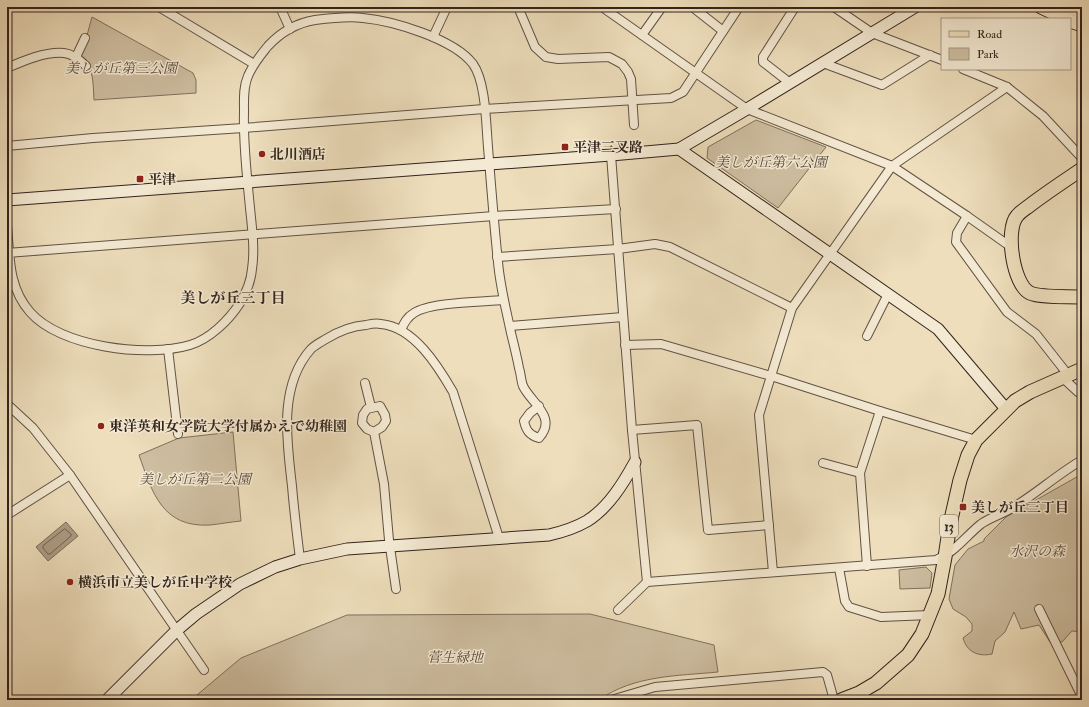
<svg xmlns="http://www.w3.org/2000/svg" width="1089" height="707" viewBox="0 0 1089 707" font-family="'IM FELL Double Pica','Noto Serif JP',serif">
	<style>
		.green { fill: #cebea1; stroke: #80705e }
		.water { fill: #ae9e86; stroke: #7c6d5c }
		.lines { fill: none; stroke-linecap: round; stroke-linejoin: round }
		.shore { stroke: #706051; stroke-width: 1 }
		.street-casing { stroke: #615244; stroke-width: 10 }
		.secondary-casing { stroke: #32231c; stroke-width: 13 }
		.primary-casing { stroke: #32231c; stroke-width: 15 }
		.street { stroke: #f4ead3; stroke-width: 8 }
		.secondary { stroke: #f4ead3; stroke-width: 11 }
		.primary { stroke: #eedebc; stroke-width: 13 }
		.poi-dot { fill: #8f2418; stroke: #f4ead3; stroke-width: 1.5 }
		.labels { text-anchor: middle; stroke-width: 3; stroke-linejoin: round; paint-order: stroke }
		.shield { fill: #f4ead3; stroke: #6c5f53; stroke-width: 1 }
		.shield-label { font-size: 13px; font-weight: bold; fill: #32231c }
		.park-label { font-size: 14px; font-style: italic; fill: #594a3d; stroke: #f4ead3 }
		.poi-label { font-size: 14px; font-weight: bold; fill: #32231c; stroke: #f4ead3; text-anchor: start }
		.neighbourhood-label { font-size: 15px; font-weight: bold; fill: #32231c; stroke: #f4ead3 }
	</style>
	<rect width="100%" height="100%" fill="#eedebc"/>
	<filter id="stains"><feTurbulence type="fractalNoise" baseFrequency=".005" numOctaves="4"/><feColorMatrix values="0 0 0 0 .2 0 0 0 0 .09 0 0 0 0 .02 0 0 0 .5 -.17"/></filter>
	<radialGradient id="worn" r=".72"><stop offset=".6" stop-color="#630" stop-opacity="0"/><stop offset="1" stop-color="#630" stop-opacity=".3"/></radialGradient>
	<g class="green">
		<path d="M92,17L193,73L196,80V93L94,100C93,84 94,67 81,56L86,39Z"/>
		<polygon points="756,120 826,147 778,208 707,158 708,147"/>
		<path d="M233,432L241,521C230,522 220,524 210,525C162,528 152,492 139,455L179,438Z"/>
		<path d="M1082,474V632L1072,631L1062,642H1050L1039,625L1021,629L1014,612L1005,632L995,641L992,654C978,657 967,652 963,638L972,631V624L966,617L953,609L949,599L955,565L968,549L984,541V539L1006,517Z"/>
		<polygon points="926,567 932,573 930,588 900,589 899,570"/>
		<path d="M590,614L714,645L718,672C678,676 634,675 599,700H191L241,658L347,615Z"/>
	</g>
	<polygon class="water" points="66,522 78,536 48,561 36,547"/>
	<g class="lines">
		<polygon class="shore" points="65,529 71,534 71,536 50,554 48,554 43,548 43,546"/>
		<g class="street-casing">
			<g id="street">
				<polyline points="159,7 254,64"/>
				<polyline points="280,7 290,29"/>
				<polyline points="518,7 535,47 546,57 558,59 609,57 622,64 628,72 631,79 634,125"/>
				<polyline points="602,7 747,109 892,166 967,216 1011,247"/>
				<polyline points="696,7 695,9 723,31"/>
				<polyline points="834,7 872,33 942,60"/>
				<polyline points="642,35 662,7"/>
				<polyline points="433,37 447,7"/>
				<polyline points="76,57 85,38"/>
				<polyline points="823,63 882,85 930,55"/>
				<path d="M7,68C23,61 46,51 64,53C73,54 80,60 86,66"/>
				<polyline points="963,69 1007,87 1043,116 1082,158"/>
				<polyline points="790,83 763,62 763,57 795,7"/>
				<polyline points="7,146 93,138 243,128 484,109 671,98 683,92 739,7"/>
				<polyline points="611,155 632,430 647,582"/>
				<polyline points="967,216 957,233 956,242 1007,312 1036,334 1069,376"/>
				<path d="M7,226C10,257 8,287 30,312C60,347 147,358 190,345C210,339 229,320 240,303C246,293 251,281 252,269C255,249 252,228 250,208C247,176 243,144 244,112C244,100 243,87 248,76C253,64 260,56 268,46C280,33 297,23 315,20C331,18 348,16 363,18C394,21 454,39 473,64C486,82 486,125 488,147C491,185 494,224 498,262C500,286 506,309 511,333C514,345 517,357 519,368C521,374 521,381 523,386C531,403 558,417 539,438C529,435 526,430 524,421L530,413L539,406"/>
				<polyline points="7,253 494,216 616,209"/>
				<polyline points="497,257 618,249 655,244 670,247 792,308"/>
				<polyline points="510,326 623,317"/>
				<path d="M401,330C404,323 407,317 414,313C430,302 481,302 503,300"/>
				<polyline points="867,336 888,294"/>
				<polyline points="625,345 661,344 771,376 880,411 976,440"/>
				<polyline points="168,349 178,434"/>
				<polyline points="1063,378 1078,392 1082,394"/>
				<polyline points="365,383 371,407"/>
				<polyline points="7,404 33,428 70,475 204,670"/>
				<polyline points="632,430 697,425 708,530 769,525"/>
				<polyline points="374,432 382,427 386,421 385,415 380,406 367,409 363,415 362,423 367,429 374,432 384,484 389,540 396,589"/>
				<polyline points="823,463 860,473"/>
				<polyline points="7,515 70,475"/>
				<path d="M300,559C297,535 294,510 292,486C287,442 278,386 311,349C315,345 321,342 326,339C339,331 351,326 366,325C370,324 376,323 381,324C414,327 438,366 453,392L499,538"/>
				<polyline points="867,566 860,473 880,411"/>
				<polyline points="839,568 845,601 849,607 881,617 930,615"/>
				<polyline points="773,572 759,415 792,308 892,166 1007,87"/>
				<polyline points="1039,609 1082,697"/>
				<path d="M618,610L647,582L936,560C954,553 966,536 981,524C991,517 1003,514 1014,507C1037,493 1058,474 1082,460"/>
				<polyline points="611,700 655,687 823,672 827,675 834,700"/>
			</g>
		</g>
		<g class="secondary-casing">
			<g id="secondary">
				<polyline points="679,149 938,329 1006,409"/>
				<polyline points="7,200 611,155 679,149 747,109 915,7"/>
				<path d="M107,700L177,630L196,614L240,584L275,567L300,559L347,549L549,535C562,532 575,528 587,521C608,508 623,484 635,462"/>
			</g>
		</g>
		<g class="primary-casing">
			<g id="primary">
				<polyline points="1041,7 1067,19"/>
				<polyline points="1071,7 1082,12"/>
				<polyline points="1070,21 1082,25"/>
				<path d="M1082,169C1064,181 1046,193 1029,206C1025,209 1020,212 1017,216C1005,230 1013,285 1030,293C1041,298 1069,296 1082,297"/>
				<polyline points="841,700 859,693 876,683 908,655 922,634 938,594 945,557 950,524 960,480 968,455 976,440 1015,401 1030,392 1082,369"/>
			</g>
		</g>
		<use href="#street" class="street"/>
		<use href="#secondary" class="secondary"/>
		<use href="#primary" class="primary"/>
	</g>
	<g class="poi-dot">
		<rect x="561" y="143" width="8" height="8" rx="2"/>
		<circle cx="262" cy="154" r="4"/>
		<rect x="136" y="175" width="8" height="8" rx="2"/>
		<circle cx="101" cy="426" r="4"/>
		<rect x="959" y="503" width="8" height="8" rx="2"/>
		<circle cx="70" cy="582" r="4"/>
	</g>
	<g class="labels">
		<rect class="shield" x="940" y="515" width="18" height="22" rx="3"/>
		<g class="shield-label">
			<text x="949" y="531">13</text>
		</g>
		<g class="park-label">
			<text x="121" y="73">美しが丘第三公園</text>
			<text x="771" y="167">美しが丘第六公園</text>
			<text x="195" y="484">美しが丘第二公園</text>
			<text x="1037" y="556">水沢の森</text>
			<text x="455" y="662">菅生緑地</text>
		</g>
		<g class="poi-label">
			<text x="573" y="152">平津三叉路</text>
			<text x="270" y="159">北川酒店</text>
			<text x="148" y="184">平津</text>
			<text x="109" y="431">東洋英和女学院大学付属かえで幼稚園</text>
			<text x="971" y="512">美しが丘三丁目</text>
			<text x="78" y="587">横浜市立美しが丘中学校</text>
		</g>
		<g class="neighbourhood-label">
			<text x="233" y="303">美しが丘三丁目</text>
		</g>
	</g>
	<rect width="1089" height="707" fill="none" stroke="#eedebc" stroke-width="24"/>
	<rect x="8" y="8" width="1073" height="691" fill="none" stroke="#32231c" stroke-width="2"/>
	<rect x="12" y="12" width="1065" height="683" fill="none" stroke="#32231c"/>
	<rect x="941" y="18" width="130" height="52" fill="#f4ead3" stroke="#a69a8a"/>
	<rect x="949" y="31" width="20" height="6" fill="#eedebc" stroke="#a69a8a"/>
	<text x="977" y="38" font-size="12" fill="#32231c">Road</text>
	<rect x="949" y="48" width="20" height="12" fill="#cebea1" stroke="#a69a8a"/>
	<text x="977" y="58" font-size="12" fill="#32231c">Park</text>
	<rect width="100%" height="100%" filter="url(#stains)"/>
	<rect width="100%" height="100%" fill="url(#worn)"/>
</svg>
